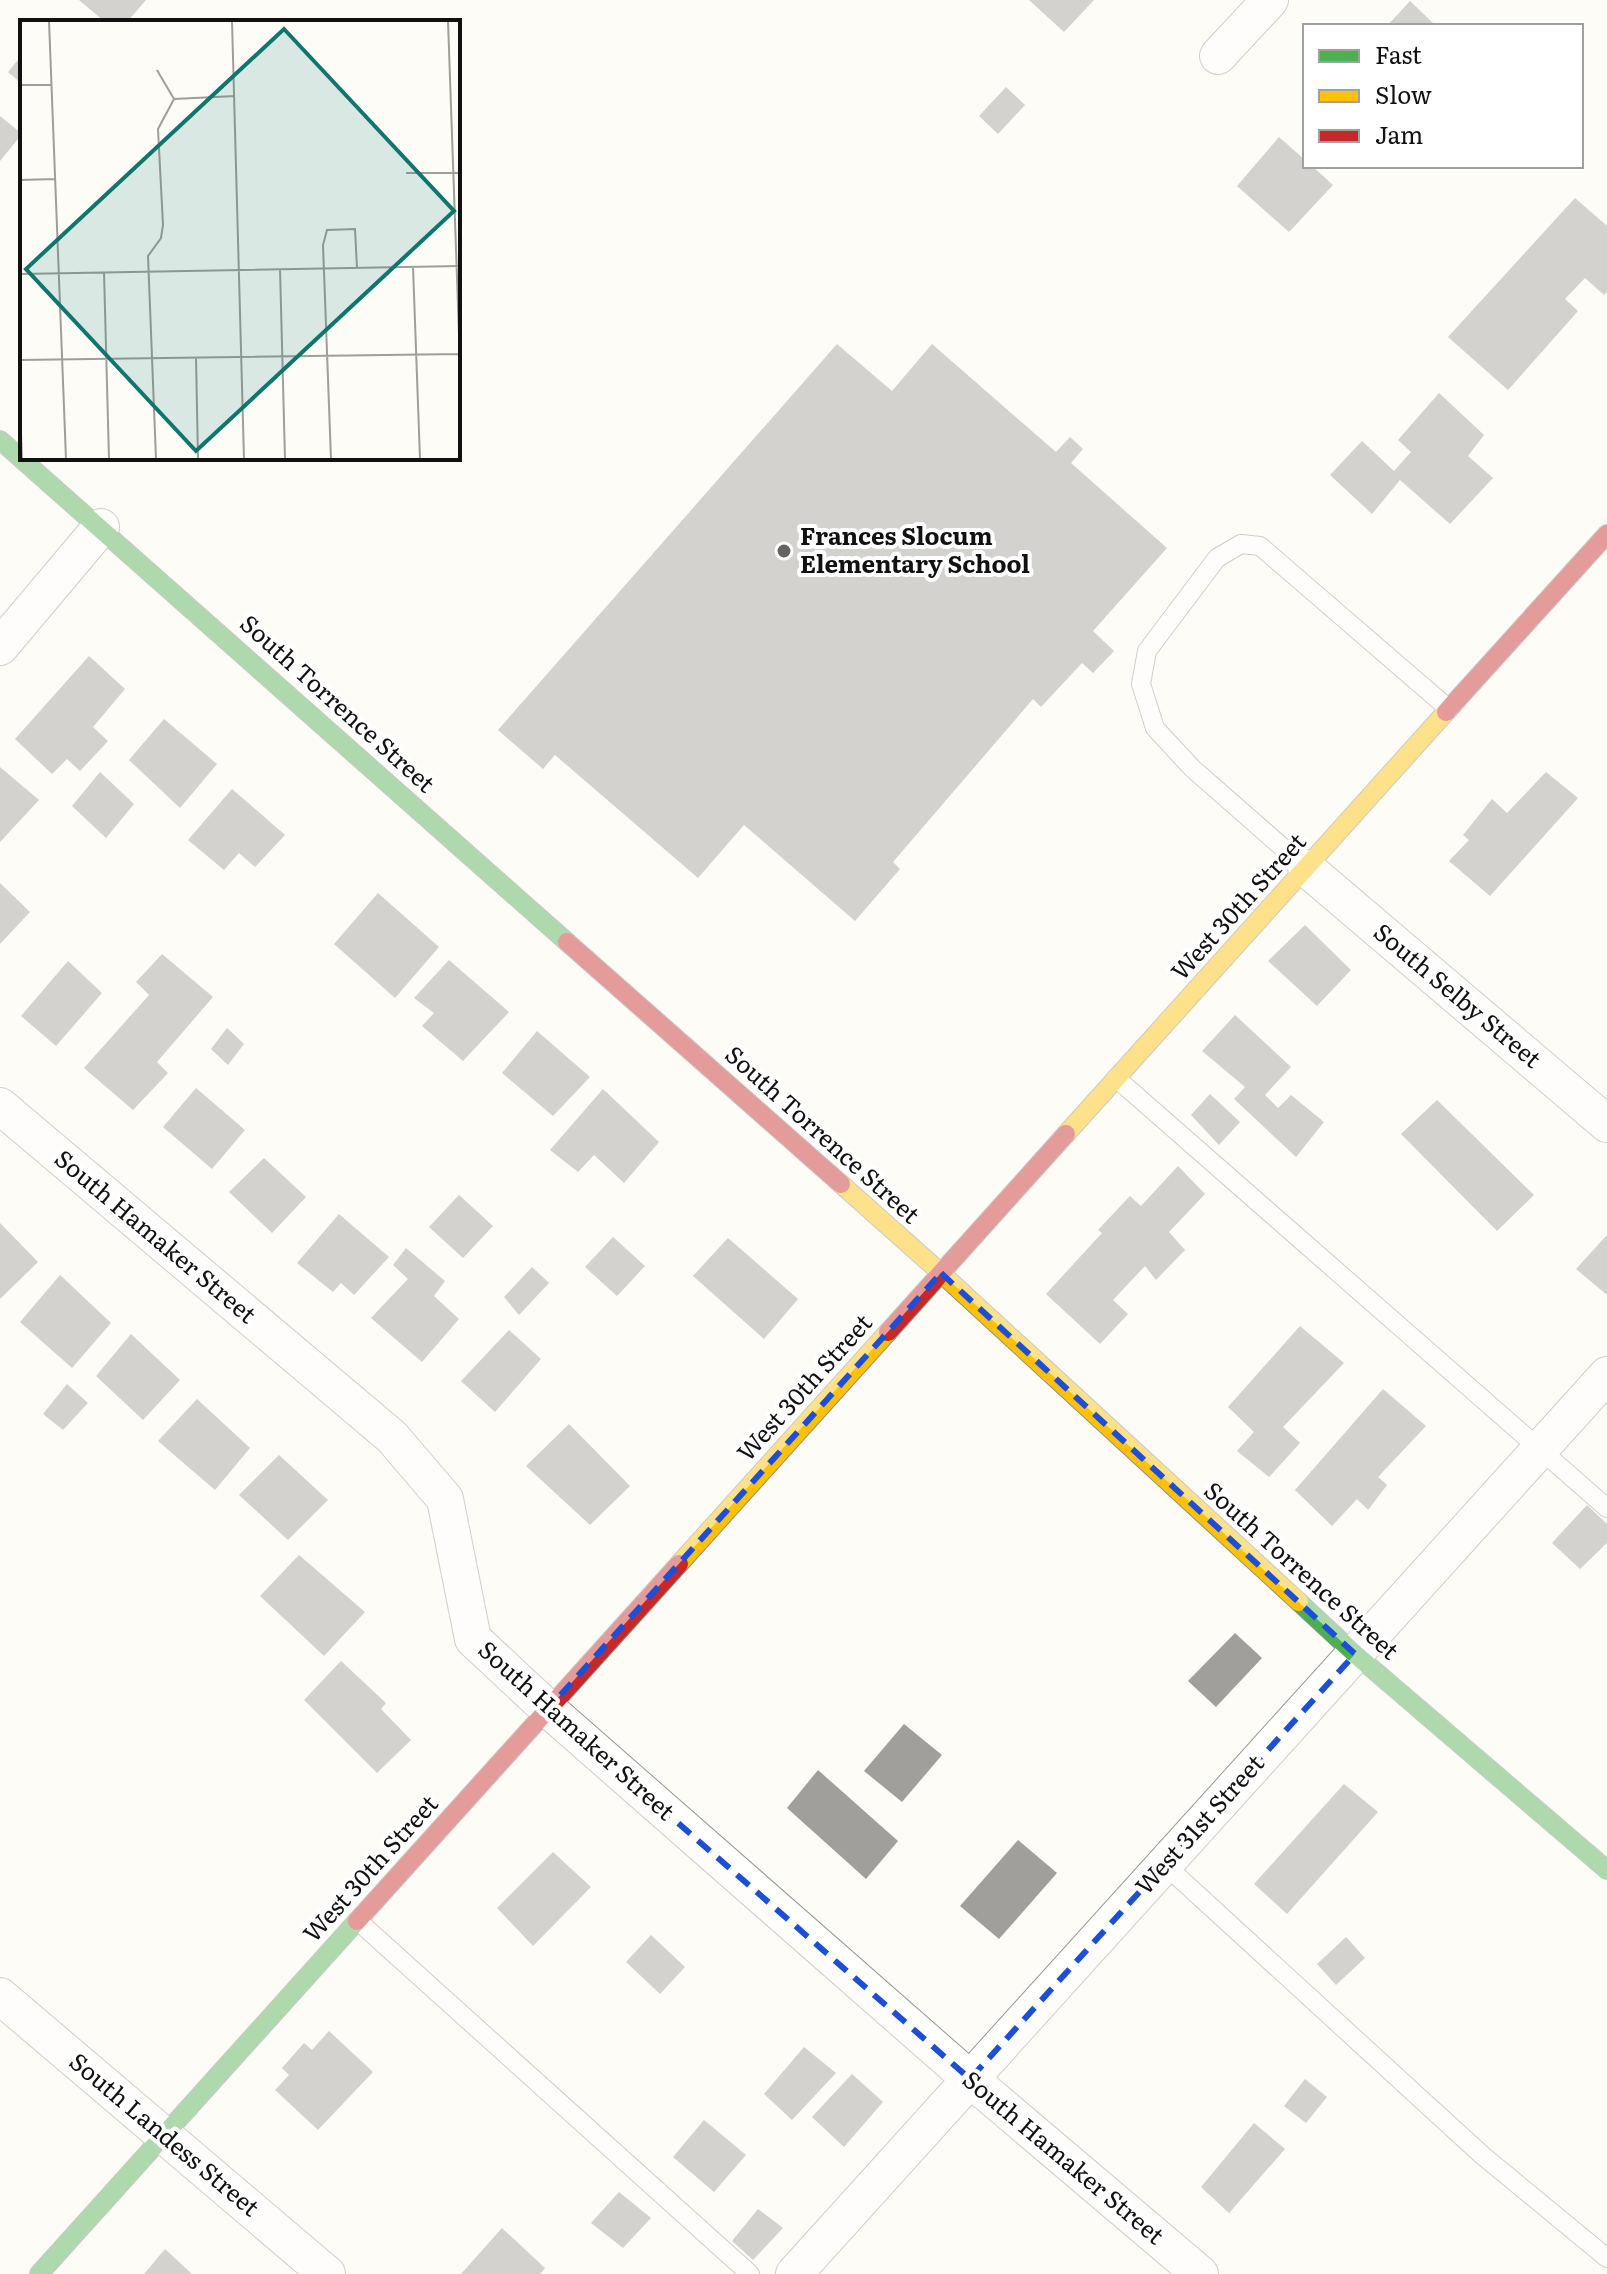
<svg xmlns="http://www.w3.org/2000/svg" width="1607" height="2274" viewBox="0 0 1607 2274" font-family="Literata,serif">
	<style>
		.building { fill: #a19f9c }
		.lines { fill: none; stroke-linecap: round; stroke-linejoin: round }
		.lane-casing { stroke: #979795; stroke-width: 20 }
		.street-casing { stroke: #979795; stroke-width: 38 }
		.fast-casing { stroke: #8e8d8b; stroke-width: 20 }
		.slow-casing { stroke: #8e8d8b; stroke-width: 20 }
		.jam-casing { stroke: #8e8d8b; stroke-width: 20 }
		.lane { stroke: #fffffe; stroke-width: 18 }
		.street { stroke: #fffffe; stroke-width: 36 }
		.fast { stroke: #4caf50; stroke-width: 18 }
		.slow { stroke: #ffc107; stroke-width: 18 }
		.jam { stroke: #c62828; stroke-width: 18 }
		.marked { fill: none; stroke: #1d4ed8; stroke-width: 6; stroke-dasharray: 16 10; stroke-linejoin: round }
		.poi-dot { fill: #646362; stroke: #fff; stroke-width: 3 }
		.labels { text-anchor: middle; stroke-width: 8; stroke-linejoin: round; paint-order: stroke }
		.poi-label { font-size: 24px; font-weight: bold; fill: #111; stroke: #fff; text-anchor: start }
		.street-label { font-size: 24px; fill: #111; stroke: #fff }
		.inset-road { fill: none; stroke: #9f9e9b; stroke-width: 2 }
		.view { fill: #0f766e; fill-opacity: 0.15; stroke: #0f766e; stroke-width: 4 }
		.inset-edge { fill: none; stroke: #111; stroke-width: 4 }
	</style>
	<rect width="100%" height="100%" fill="#fdfcf7"/>
	<g class="building">
		<polygon points="79,0 146,0 127,22 105,22"/>
		<polygon points="1029,0 1094,0 1064,32"/>
		<polygon points="1410,1 1436,26 1387,26"/>
		<polygon points="22,55 22,84 8,72"/>
		<polygon points="1006,87 1025,105 998,134 979,116"/>
		<polygon points="0,116 22,134 0,161"/>
		<polygon points="1279,137 1305,160 1305,166 1312,166 1333,185 1289,232 1237,186"/>
		<polygon points="1575,198 1607,226 1607,292 1604,295 1585,278 1565,299 1578,311 1508,390 1448,337"/>
		<polygon points="837,344 892,391 932,344 1056,452 1070,437 1083,449 1071,463 1167,548 1093,631 1114,651 1093,673 1082,663 1041,707 1033,699 893,862 900,869 855,921 744,825 698,878 555,755 543,769 498,730"/>
		<polygon points="1439,393 1484,435 1468,456 1493,478 1450,524 1400,480 1372,514 1330,475 1362,441 1394,471 1411,452 1398,440"/>
		<polygon points="89,656 125,689 93,727 108,741 80,771 67,759 52,774 15,739"/>
		<polygon points="164,719 217,764 180,808 129,760"/>
		<polygon points="0,767 39,800 0,842"/>
		<polygon points="100,772 134,804 106,838 72,806"/>
		<polygon points="1546,772 1578,798 1490,896 1449,861 1469,840 1463,835 1492,799 1507,813"/>
		<polygon points="232,789 285,835 255,867 239,853 224,870 188,840"/>
		<polygon points="0,883 30,912 0,944"/>
		<polygon points="378,893 439,947 395,998 334,944"/>
		<polygon points="1305,925 1351,970 1317,1006 1268,961"/>
		<polygon points="162,954 213,997 157,1062 168,1073 133,1110 84,1068 149,995 136,982"/>
		<polygon points="449,960 509,1012 463,1061 422,1026 434,1013 414,998"/>
		<polygon points="68,961 102,993 56,1046 21,1016"/>
		<polygon points="1235,1015 1291,1067 1265,1095 1278,1108 1291,1095 1324,1122 1296,1157 1234,1099 1245,1087 1202,1051"/>
		<polygon points="227,1028 244,1044 228,1065 211,1049"/>
		<polygon points="537,1031 590,1077 553,1116 502,1073"/>
		<polygon points="196,1088 245,1130 212,1169 163,1127"/>
		<polygon points="603,1089 659,1142 624,1183 594,1155 578,1172 550,1150"/>
		<polygon points="1210,1094 1240,1122 1219,1145 1191,1115"/>
		<polygon points="1437,1100 1534,1195 1497,1231 1401,1134"/>
		<polygon points="264,1158 306,1197 272,1233 229,1192"/>
		<polygon points="1178,1166 1205,1194 1169,1232 1185,1250 1156,1280 1145,1266 1113,1300 1128,1314 1100,1344 1046,1294 1102,1233 1098,1230 1130,1196 1141,1206"/>
		<polygon points="459,1195 493,1226 463,1258 429,1227"/>
		<polygon points="339,1214 389,1257 354,1295 341,1283 333,1292 297,1263"/>
		<polygon points="0,1223 38,1262 0,1299"/>
		<polygon points="1607,1235 1607,1295 1576,1269"/>
		<polygon points="613,1237 645,1266 617,1296 585,1267"/>
		<polygon points="728,1238 798,1299 764,1339 693,1276"/>
		<polygon points="406,1248 445,1281 434,1296 459,1319 422,1362 371,1318 408,1279 393,1265"/>
		<polygon points="532,1267 549,1283 519,1315 504,1297"/>
		<polygon points="60,1275 111,1323 72,1368 20,1322"/>
		<polygon points="1300,1326 1344,1363 1283,1427 1300,1443 1269,1477 1237,1451 1254,1432 1228,1407"/>
		<polygon points="509,1330 541,1359 495,1412 461,1381"/>
		<polygon points="131,1334 180,1380 143,1420 96,1376"/>
		<polygon points="67,1384 88,1403 63,1430 43,1414"/>
		<polygon points="1383,1389 1426,1426 1378,1477 1387,1485 1368,1510 1357,1499 1332,1526 1295,1490"/>
		<polygon points="197,1399 250,1448 215,1490 158,1441"/>
		<polygon points="569,1424 630,1486 590,1525 526,1466"/>
		<polygon points="279,1455 328,1500 288,1540 239,1495"/>
		<polygon points="1587,1505 1607,1524 1607,1543 1580,1569 1552,1543"/>
		<polygon points="299,1555 365,1612 324,1656 260,1596"/>
		<polygon points="1235,1633 1262,1658 1216,1707 1188,1681"/>
		<polygon points="341,1661 386,1703 381,1709 411,1740 377,1773 304,1700"/>
		<polygon points="904,1724 942,1755 902,1802 864,1771"/>
		<polygon points="818,1770 898,1841 866,1879 787,1808"/>
		<polygon points="1344,1784 1378,1812 1287,1914 1254,1884"/>
		<polygon points="1018,1840 1057,1873 999,1939 960,1906"/>
		<polygon points="553,1852 591,1887 533,1946 497,1908"/>
		<polygon points="651,1935 685,1967 660,1994 626,1962"/>
		<polygon points="1346,1937 1365,1958 1336,1985 1317,1964"/>
		<polygon points="329,2031 373,2072 318,2130 275,2090 289,2075 282,2068 304,2043 312,2050"/>
		<polygon points="804,2047 836,2073 792,2120 764,2094"/>
		<polygon points="852,2074 883,2102 844,2147 812,2117"/>
		<polygon points="1305,2079 1327,2097 1306,2123 1284,2106"/>
		<polygon points="704,2120 746,2155 714,2192 673,2157"/>
		<polygon points="1254,2123 1285,2149 1229,2213 1201,2187"/>
		<polygon points="619,2192 651,2218 623,2248 591,2223"/>
		<polygon points="758,2209 783,2228 753,2260 732,2241"/>
		<polygon points="502,2228 545,2268 540,2274 461,2274"/>
		<polygon points="165,2249 192,2274 144,2274"/>
	</g>
	<g class="lines">
		<g class="lane-casing">
			<g id="lane">
				<polyline points="1306,868 1192,768 1155,728 1141,684 1147,651 1217,558 1241,544 1260,546 1449,709"/>
				<polyline points="1116,1078 1607,1508"/>
				<polyline points="1164,1864 1482,2155 1607,2258"/>
				<polyline points="358,1921 750,2274"/>
			</g>
		</g>
		<g class="street-casing">
			<g id="street">
				<polyline points="1218,56 1270,0"/>
				<polyline points="0,647 101,527"/>
				<polyline points="1306,868 1607,1124"/>
				<polyline points="0,1106 392,1437 445,1499 473,1639 548,1709 970,2079 1200,2274"/>
				<polyline points="0,1996 327,2274"/>
				<polyline points="794,2274 1607,1375"/>
			</g>
		</g>
		<g class="fast-casing">
			<g id="fast">
				<polyline points="0,440 567,942"/>
				<polyline points="1299,1602 1355,1654 1607,1870"/>
				<polyline points="39,2274 357,1921"/>
			</g>
		</g>
		<g class="slow-casing">
			<g id="slow">
				<polyline points="1066,1134 1446,712"/>
				<polyline points="841,1184 941,1273 1299,1602"/>
				<polyline points="679,1564 888,1332"/>
			</g>
		</g>
		<g class="jam-casing">
			<g id="jam">
				<polyline points="1446,712 1607,534"/>
				<polyline points="567,942 841,1184"/>
				<polyline points="888,1332 1066,1134"/>
				<polyline points="357,1921 679,1564"/>
			</g>
		</g>
		<use href="#lane" class="lane"/>
		<use href="#street" class="street"/>
		<use href="#fast" class="fast"/>
		<use href="#slow" class="slow"/>
		<use href="#jam" class="jam"/>
	</g>
	<path d="M0 0H1607V2274H0ZM941,1273L1355,1654L970,2079L548,1709Z" fill="#fdfcf7" fill-opacity=".55" fill-rule="evenodd"/>
	<path class="marked" d="M941,1273L1355,1654L970,2079L548,1709Z"/>
	<circle class="poi-dot" cx="784" cy="551" r="8"/>
	<g class="labels">
		<g class="poi-label">
			<text x="800" y="545">Frances Slocum<tspan x="800" dy="28">Elementary School</tspan></text>
		</g>
		<g class="street-label">
			<text transform="translate(337 704) rotate(42)" y="8">South Torrence Street</text>
			<text transform="translate(1239 907) rotate(-48)" y="8">West 30th Street</text>
			<text transform="translate(1457 996) rotate(40)" y="8">South Selby Street</text>
			<text transform="translate(822 1135) rotate(42)" y="8">South Torrence Street</text>
			<text transform="translate(155 1237) rotate(40)" y="8">South Hamaker Street</text>
			<text transform="translate(805 1388) rotate(-48)" y="8">West 30th Street</text>
			<text transform="translate(1301 1571) rotate(42)" y="8">South Torrence Street</text>
			<text transform="translate(576 1731) rotate(42)" y="8">South Hamaker Street</text>
			<text transform="translate(1200 1825) rotate(-48)" y="8">West 31st Street</text>
			<text transform="translate(371 1869) rotate(-48)" y="8">West 30th Street</text>
			<text transform="translate(164 2135) rotate(40)" y="8">South Landess Street</text>
			<text transform="translate(1063 2158) rotate(40)" y="8">South Hamaker Street</text>
		</g>
	</g>
	<g transform="translate(20 20)">
		<rect width="440" height="440" fill="#fdfcf7"/>
		<path class="inset-road" d="M29,1L46,439M212,1L224,439M212,1H322M428,1L440,343M137,50L154,79M0,65H32M154,79L215,76M386,153H440M0,160L35,159M393,247L400,439M260,249L265,439M84,252L89,439M0,254L440,246M176,338L178,439M0,340L440,334M0,390L2,439M136,439L128,236L141,218L143,205L138,109L154,79M311,439L303,225L307,210L335,209L337,248"/>
		<path class="view" d="M264,9L434,191L176,431L6,249Z"/>
		<rect width="440" height="440" class="inset-edge"/>
	</g>
	<rect x="1303" y="24" width="280" height="144" fill="#ffffff" stroke="#a0a0a0" stroke-width="2"/>
	<rect x="1319" y="50" width="40" height="12" fill="#4caf50" stroke="#a0a0a0" stroke-width="2"/>
	<text x="1375" y="64" font-size="24" fill="#111111">Fast</text>
	<rect x="1319" y="90" width="40" height="12" fill="#ffc107" stroke="#a0a0a0" stroke-width="2"/>
	<text x="1375" y="104" font-size="24" fill="#111111">Slow</text>
	<rect x="1319" y="130" width="40" height="12" fill="#c62828" stroke="#a0a0a0" stroke-width="2"/>
	<text x="1375" y="144" font-size="24" fill="#111111">Jam</text>
</svg>
